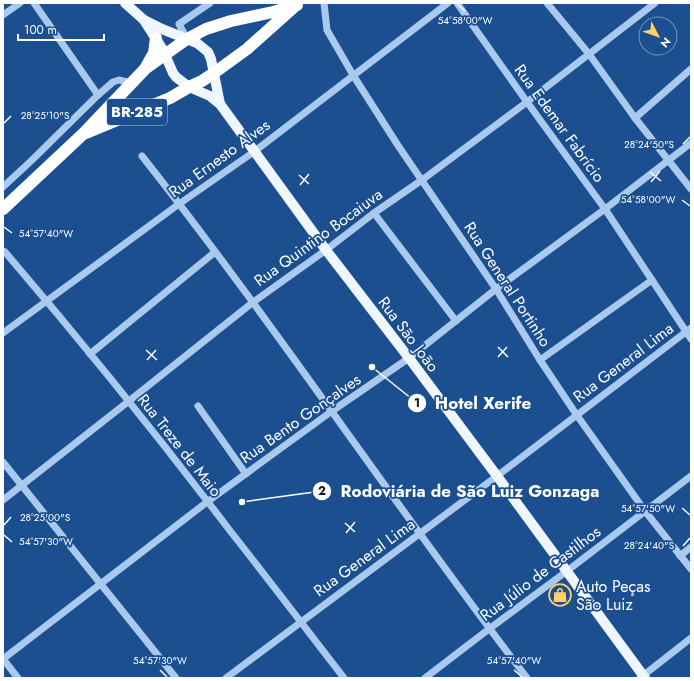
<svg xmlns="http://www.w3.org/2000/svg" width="694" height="681" viewBox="0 0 694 681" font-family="Jost,sans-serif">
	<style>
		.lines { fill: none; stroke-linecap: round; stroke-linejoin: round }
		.minor { stroke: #a9c9ee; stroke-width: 7 }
		.major { stroke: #f0f6ff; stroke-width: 10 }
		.highway { stroke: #fff; stroke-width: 12 }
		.ticks { fill: none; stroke: #fff; stroke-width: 1.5 }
		.labels { text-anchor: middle; stroke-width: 3.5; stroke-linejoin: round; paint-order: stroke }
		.shield { fill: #1b4f8f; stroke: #bbcadd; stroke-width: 1 }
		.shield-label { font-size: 15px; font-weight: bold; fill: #fff }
		.street-label { font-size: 16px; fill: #fff; stroke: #1b4f8f }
		.poi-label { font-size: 16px; fill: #fff; stroke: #1b4f8f; text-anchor: start }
		.ticks-label { font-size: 10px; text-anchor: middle; fill: #fff; stroke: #1b4f8f; stroke-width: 3.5; stroke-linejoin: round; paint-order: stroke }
		.leader { fill: none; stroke: #fff; stroke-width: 1.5 }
		.callout-dot { fill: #fff; stroke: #1b4f8f; stroke-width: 1.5 }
		.mark-label { font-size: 12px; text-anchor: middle; font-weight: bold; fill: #111 }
		.callout-label { font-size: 17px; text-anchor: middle; font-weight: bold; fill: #fff; stroke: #1b4f8f; stroke-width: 3.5; stroke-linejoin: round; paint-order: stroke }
	</style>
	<rect width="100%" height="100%" fill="#1b4f8f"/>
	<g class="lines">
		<g class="minor">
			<polyline points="34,3 98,95"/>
			<polyline points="324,3 327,30 353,75 399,147 496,289 540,360 576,414 645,511 691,569"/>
			<polyline points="457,3 527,102 605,209 691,339"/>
			<polyline points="547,3 589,54 635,118 691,189"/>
			<polyline points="3,15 20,3"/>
			<polyline points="187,39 179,24 210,3"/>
			<polyline points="635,118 691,69"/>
			<path d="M142,156C276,326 395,506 527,678"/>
			<polyline points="3,187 31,161 98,95 113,82 119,80 132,83"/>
			<polyline points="374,213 456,321"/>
			<path d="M3,251L5,252C83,343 158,436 231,532C269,580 306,629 344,678"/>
			<polyline points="3,333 179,204 255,151 448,3"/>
			<polyline points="90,354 215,252"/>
			<polyline points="540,360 652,280"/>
			<polyline points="198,406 246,474"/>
			<polyline points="3,462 176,678"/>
			<polyline points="3,500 129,401 252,303 326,250 374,213 422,180 527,102 655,3"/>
			<polyline points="680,556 691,547"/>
			<polyline points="3,659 207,502 332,411 409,358 496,289 605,209 691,143"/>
			<polyline points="3,659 18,678"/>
			<polyline points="226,678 497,476 691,328"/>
			<polyline points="425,678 489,629 567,571 691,476"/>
			<polyline points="640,678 691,638"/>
		</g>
		<g class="major">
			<polyline points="125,3 144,20 163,50 173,73 176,77 189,87 210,96 220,104 326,250 409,358 497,476 645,678"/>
			<polyline points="144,20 162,29 197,43 208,52 211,59 220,104"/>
		</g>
		<g class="highway">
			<polyline points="146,67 154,53 156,38"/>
			<polyline points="86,133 170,98 189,87 202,81 214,73 247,49 294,7"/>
			<polyline points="3,209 83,134 145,69 177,46 187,39 206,29 231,21 273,12 297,5"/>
		</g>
	</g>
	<path class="ticks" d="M457,4L465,11M4,123L11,116M683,144L690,137M650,172L661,181M299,175L309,184M651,182L660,171M300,185L309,174M682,200L690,206M4,227L12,233M498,347L508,357M146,350L157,360M498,357L507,347M147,360L156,350M682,508L690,515M345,523L355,532M4,525L11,517M346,533L355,522M4,535L12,542M683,546L690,538M160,670L167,677M514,670L522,677"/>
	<defs>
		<g id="shop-ring" transform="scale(1.15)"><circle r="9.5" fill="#1b4f8f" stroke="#ffd166" stroke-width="1.5"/><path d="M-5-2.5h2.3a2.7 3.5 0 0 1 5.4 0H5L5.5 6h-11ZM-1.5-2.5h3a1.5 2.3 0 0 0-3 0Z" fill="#ffd166"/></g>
	</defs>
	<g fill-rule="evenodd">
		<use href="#shop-ring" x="560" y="595"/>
	</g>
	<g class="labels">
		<rect class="shield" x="107" y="99" width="60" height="26" rx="3"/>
		<g class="shield-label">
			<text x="137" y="117">BR-285</text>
		</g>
		<g class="street-label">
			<text transform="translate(560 123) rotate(54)" y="6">Rua Edemar Fabrício</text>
			<text transform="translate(219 158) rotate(-36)" y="6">Rua Ernesto Alves</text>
			<text transform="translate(318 237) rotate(-36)" y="6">Rua Quintino Bocaiuva</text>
			<text transform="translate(508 284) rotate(57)" y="6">Rua General Portinho</text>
			<text transform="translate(409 334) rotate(53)" y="6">Rua São João</text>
			<text transform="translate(623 362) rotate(-37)" y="6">Rua General Lima</text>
			<text transform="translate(300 418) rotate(-35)" y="6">Rua Bento Gonçalves</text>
			<text transform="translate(180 445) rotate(52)" y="6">Rua Treze de Maio</text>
			<text transform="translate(364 557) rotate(-36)" y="6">Rua General Lima</text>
			<text transform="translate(540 573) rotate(-37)" y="6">Rua Júlio de Castilhos</text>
		</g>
		<g class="poi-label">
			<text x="576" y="592">Auto Peças<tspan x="576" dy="18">São Luiz</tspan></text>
		</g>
	</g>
	<g class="ticks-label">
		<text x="465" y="24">54°58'00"W</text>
		<text x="45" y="119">28°25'10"S</text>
		<text x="649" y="148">28°24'50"S</text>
		<text x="648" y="203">54°58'00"W</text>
		<text x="46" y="237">54°57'40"W</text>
		<text x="648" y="512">54°57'50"W</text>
		<text x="45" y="521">28°25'00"S</text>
		<text x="46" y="545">54°57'30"W</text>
		<text x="649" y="549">28°24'40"S</text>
		<text x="160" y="664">54°57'30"W</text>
		<text x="514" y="664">54°57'40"W</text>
	</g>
	<path class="leader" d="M372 367L417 403M242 502L322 491"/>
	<g class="callout-dot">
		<circle cx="372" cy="367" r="4"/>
		<circle cx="242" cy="502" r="4"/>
		<circle cx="417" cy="403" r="10"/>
		<circle cx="322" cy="491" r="10"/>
	</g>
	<g class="mark-label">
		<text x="417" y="407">1</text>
		<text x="322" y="495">2</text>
	</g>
	<g class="callout-label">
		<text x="483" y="409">Hotel Xerife</text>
		<text x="470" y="497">Rodoviária de São Luiz Gonzaga</text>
	</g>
	<rect width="694" height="681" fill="none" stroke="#ffffff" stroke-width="8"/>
	<g transform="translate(658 36) rotate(131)"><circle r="19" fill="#1b4f8f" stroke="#7695bc"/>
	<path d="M0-3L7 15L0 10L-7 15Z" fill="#ffd166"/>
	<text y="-6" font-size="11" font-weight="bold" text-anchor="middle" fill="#ffffff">N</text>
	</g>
	<path d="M18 34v6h86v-6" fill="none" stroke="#ffffff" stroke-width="2"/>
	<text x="24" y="34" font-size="12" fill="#ffffff" stroke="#1b4f8f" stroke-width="3" paint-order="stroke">100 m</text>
</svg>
